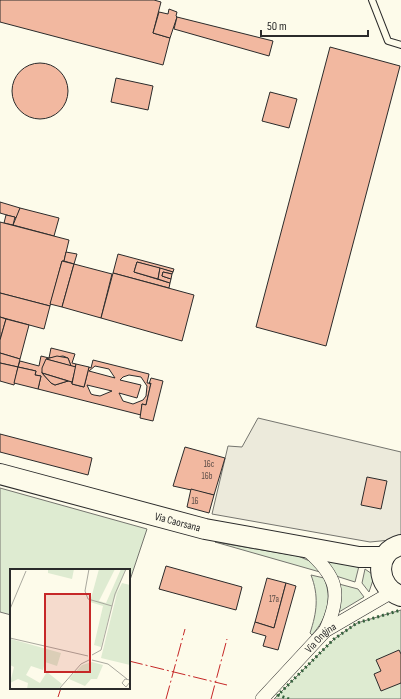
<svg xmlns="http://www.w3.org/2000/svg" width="401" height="699" viewBox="0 0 401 699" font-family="'Sofia Sans Condensed',sans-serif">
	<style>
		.green { fill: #deebd1; stroke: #74746e }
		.parking { fill: #eceadb; stroke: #74746e }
		.building { fill: #f2b8a0; stroke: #2b2b2b; fill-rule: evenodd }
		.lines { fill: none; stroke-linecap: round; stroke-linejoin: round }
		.lane-casing { stroke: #2b2b2b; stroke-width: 8 }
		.street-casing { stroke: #2b2b2b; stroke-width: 14 }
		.primary-casing { stroke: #2b2b2b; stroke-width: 22 }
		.lane { stroke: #fdfbea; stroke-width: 6 }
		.street { stroke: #fdfbea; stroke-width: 13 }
		.primary { stroke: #fdfbea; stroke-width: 20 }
		.hedge { stroke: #34623c; stroke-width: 3; stroke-dasharray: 2 3; stroke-linecap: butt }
		.power { stroke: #c62828; stroke-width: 1; stroke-dasharray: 14 3 2 3; stroke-linecap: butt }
		.labels { text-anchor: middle; stroke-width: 3; stroke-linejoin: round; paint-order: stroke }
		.number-label { font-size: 9px; fill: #5d4e48 }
		.street-label { font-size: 11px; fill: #2b2b2b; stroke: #fdfbea }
		.inset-road { fill: none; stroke: #a9a89e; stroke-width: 1 }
		.view { fill: #c62828; fill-opacity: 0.15; stroke: #c62828; stroke-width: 2 }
		.inset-edge { fill: none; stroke: #2b2b2b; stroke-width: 2 }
	</style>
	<rect width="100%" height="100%" fill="#fdfbea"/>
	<g class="green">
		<polygon points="0,488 147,529 129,583 129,570 11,570 11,615 0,612"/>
		<polygon points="215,542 298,556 312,562 320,572"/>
		<polygon points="325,560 359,566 355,582 336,576"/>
		<polygon points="365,569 372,574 373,580 369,592 362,583"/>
		<path d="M311,575L324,578C333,600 327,618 312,635L310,633C317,612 319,596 311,575Z"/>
		<polygon points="339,584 358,589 364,597 339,612"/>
		<polygon points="401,610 401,699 274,699 334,639 357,623"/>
	</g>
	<polygon class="parking" points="258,418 401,452 401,539 370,542 212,514 228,446 242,447"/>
	<g class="building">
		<polygon points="0,0 154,0 161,2 153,33 170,38 163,65 0,22"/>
		<polygon points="169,9 177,12 176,16 177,17 170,38 153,33 159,12 168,14"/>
		<polygon points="177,17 273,41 269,56 174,29"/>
		<polygon points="330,47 400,66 326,346 256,327"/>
		<circle cx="40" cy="91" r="28"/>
		<polygon points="116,78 153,86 148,110 111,102"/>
		<polygon points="270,92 297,99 289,128 262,121"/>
		<polygon points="0,202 20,208 17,218 0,213"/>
		<polygon points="20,208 59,218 54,236 13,225"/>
		<polygon points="6,215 15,217 13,225 4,223"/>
		<polygon points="0,222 69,240 64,261 62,261 50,306 0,293"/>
		<polygon points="66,252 77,254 74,264 64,261"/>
		<polygon points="118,254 174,269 173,272 137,262 134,272 170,283 169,288 113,273"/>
		<polygon points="62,261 74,264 62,307 50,304"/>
		<polygon points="137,262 160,268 158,279 134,272"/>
		<polygon points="74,264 112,274 101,318 62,307"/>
		<polygon points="160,268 173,272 172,274 163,272 162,276 171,279 170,283 158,279"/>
		<polygon points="163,272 172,274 171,279 162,276"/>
		<polygon points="113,273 194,295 182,341 101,318"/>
		<polygon points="0,293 50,306 44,329 0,317"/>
		<polygon points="0,317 6,319 0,340"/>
		<polygon points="6,319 29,325 20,359 0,353 0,340"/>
		<polygon points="51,348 75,354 72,363 76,364 76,367 71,366 68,358 63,356 49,358"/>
		<polygon points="0,353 20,359 18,367 0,363"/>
		<path d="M41,356L49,358L44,364L42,373L51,383L55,385L68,381L72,382V384L84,387L89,367L91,368L93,360L149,374L147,383H151L146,405L142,404L141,415L38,389L41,376L35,375L36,371L18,367L20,361L39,366ZM95,366L109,369L115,378L89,371ZM129,375L141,377L147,386L146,396L143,400L133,404L123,401L119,393L137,398L141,385L120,380L123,377ZM87,385L112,391L100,396L94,395L91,394Z"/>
		<polygon points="57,356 68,358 71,366 46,359"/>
		<polygon points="46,359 76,367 72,382 42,373 42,368"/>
		<polygon points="0,363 18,367 14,385 0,381"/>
		<polygon points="76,364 89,367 84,387 72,384"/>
		<polygon points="18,367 36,371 35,375 41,376 38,389 14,383"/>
		<polygon points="42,373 68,381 55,385 51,383"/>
		<polygon points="151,378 163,381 153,421 140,418 142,404 146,405 151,383 149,384"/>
		<polygon points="0,434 92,458 88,475 0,452"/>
		<polygon points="185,447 225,458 214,495 173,486"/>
		<polygon points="367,477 387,481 381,509 361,505"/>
		<polygon points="191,489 214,495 209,513 187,507"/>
		<polygon points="166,566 242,587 236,610 159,589"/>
		<polygon points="267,578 286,583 274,628 255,622"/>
		<polygon points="286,583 296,586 278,650 263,646 266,636 252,632 255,622 274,628"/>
		<polygon points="399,650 401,654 401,683 381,691 374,674 381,671 376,660"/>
	</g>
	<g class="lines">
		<g class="lane-casing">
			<polyline id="lane" points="372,0 388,41 401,45"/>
		</g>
		<g class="street-casing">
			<g id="street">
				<path d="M306,549C337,576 343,593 325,631"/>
				<path id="s1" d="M262,699L325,631L392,592"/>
			</g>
		</g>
		<g class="primary-casing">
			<g id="primary">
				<path id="s2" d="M0,474L205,529L359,557H384"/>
				<path d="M401,545C373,552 376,588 401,596"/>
			</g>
		</g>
		<use href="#lane" class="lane"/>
		<use href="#street" class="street"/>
		<use href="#primary" class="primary"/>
		<polyline class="hedge" points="289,699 278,695 334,639 357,623 401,610"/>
		<g class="power">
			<polyline points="129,661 227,685"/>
			<polyline points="58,697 61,688"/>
			<polyline points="166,699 185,629"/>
			<polyline points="211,699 227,639"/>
		</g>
	</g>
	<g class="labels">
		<g class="number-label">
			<text x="209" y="467">16c</text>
			<text x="207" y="479">16b</text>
			<text x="195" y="504">16</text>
			<text x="274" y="602">17a</text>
		</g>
		<g class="street-label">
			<text dy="4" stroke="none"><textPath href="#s2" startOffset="184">Via Caorsana</textPath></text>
			<text dy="4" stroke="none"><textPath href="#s1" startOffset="85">Via Ongina</textPath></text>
		</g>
	</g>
	<g transform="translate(10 569)">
		<rect width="120" height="120" fill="#fdfbea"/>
		<path d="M38,0H64L62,10L38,4ZM89,0H105L89,32L96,34L111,0H116L102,36L91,78L84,76L93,37L80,33ZM112,14L120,16V96L91,89L107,24ZM1,70L51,84L47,97L35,93L33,101L21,97L16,106L30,114L37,103L52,115L48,120H17L18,114L8,110L0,114L4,98L0,96ZM82,93L93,96L87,110H81L75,117L59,110L72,96Z" fill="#deebd1"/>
		<path class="inset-road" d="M79,0L75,22L78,30L102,37M0,40L16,2M0,69L78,87M82,86L91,81L105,25L116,0M82,91L98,95L117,110M120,111L115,110L112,114L116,118L120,113M49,120L71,95L79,91"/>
		<path class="view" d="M35,25H80V103H35Z"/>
		<rect width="120" height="120" class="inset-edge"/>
	</g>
	<path d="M261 30v6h107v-6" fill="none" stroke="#2b2b2b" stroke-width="2"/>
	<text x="267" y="30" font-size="12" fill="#2b2b2b" stroke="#fdfbea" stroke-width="3" paint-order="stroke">50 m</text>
</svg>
